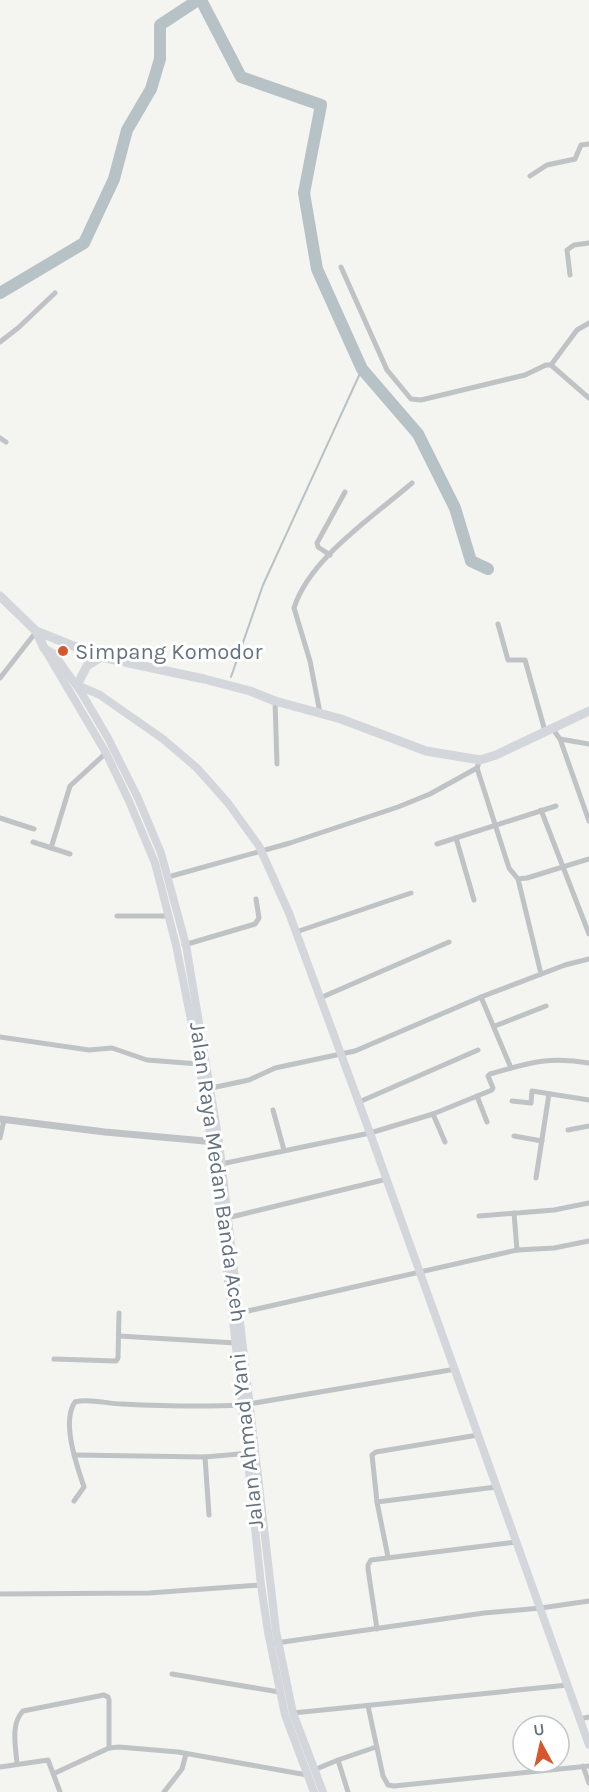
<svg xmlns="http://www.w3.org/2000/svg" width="589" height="1792" viewBox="0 0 589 1792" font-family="Karla,sans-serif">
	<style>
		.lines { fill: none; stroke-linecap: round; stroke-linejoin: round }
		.stream { stroke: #b7c2c6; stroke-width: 2 }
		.river { stroke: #b7c2c6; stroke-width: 12 }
		.minor { stroke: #bfc3c6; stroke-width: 5 }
		.tertiary { stroke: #bfc3c6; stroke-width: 7 }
		.secondary { stroke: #d3d7db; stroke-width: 8 }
		.primary { stroke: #d3d7db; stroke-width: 8 }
		.trunk { stroke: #d3d7db; stroke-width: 9 }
		.poi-dot { fill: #d7572d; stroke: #fff; stroke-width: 2 }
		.labels { text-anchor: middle; stroke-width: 6; stroke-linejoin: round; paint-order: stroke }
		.poi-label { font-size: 22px; fill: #65737f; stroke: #fff; text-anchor: start }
		.street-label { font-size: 22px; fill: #65737f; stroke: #fff }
	</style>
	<rect width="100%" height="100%" fill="#f4f4f0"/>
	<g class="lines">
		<polyline class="stream" points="231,677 263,585 362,369"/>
		<g class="river">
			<polyline points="201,0 241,77 321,105 304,193 317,269 362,369 418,434 455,508 471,561 488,569"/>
			<polyline points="0,293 84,243 114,179 127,130 151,89 160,59 160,25 198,0"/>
		</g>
		<g class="minor">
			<polyline points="530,176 547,165 575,159 581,145 589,144"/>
			<polyline points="341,267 387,370 411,399 421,400 525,375 546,365 551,365 589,398"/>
			<polyline points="570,275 567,250 574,245 589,243"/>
			<polyline points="0,342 18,328 55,293"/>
			<polyline points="551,365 577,330 589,323"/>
			<polyline points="0,438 6,442"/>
			<polyline points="330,555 318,547 317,543 345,492"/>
			<polyline points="498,624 508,660 525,660 545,731"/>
			<polyline points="0,678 36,632"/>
			<polyline points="275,701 277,764"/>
			<path d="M320,713L310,661L294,608C309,559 374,516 412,483"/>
			<polyline points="552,728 560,739 589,821"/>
			<polyline points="560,739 589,744"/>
			<polyline points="477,768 509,868 518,879 527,878 589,859"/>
			<polyline points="541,810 589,934"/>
			<polyline points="0,818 34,829"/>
			<polyline points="456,838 474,900"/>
			<polyline points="33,842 70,854"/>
			<polyline points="437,844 556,806"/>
			<polyline points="51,848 70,786 106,753"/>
			<polyline points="168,877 290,843 398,807 430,794 477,768 480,760"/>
			<polyline points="518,879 541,974"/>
			<polyline points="117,916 169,916"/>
			<polyline points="296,932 411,893"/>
			<polyline points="184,945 255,924 259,918 256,899"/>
			<polyline points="481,997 511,1068"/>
			<polyline points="320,998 449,942"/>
			<polyline points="495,1026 546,1006"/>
			<polyline points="0,1037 89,1050 112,1048 147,1060 199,1064"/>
			<polyline points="211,1088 249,1080 275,1068 355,1051 481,997 565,965 589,959"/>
			<polyline points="477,1096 487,1122"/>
			<polyline points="512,1101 531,1103 532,1091 589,1100"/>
			<polyline points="359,1102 478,1050"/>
			<polyline points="273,1110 284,1150"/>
			<polyline points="433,1114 445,1142"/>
			<polyline points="568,1130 589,1126"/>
			<polyline points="514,1136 542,1141"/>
			<polyline points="0,1138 4,1120"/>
			<path d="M221,1164L370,1133L433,1114L492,1090L493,1088L488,1076L490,1074C529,1063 549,1056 589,1063"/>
			<polyline points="536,1178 549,1094"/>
			<polyline points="514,1213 517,1250"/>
			<polyline points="479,1216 554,1210 589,1203"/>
			<polyline points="227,1218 387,1179"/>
			<polyline points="239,1313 517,1250 554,1248 589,1241"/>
			<polyline points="119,1336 236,1343"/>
			<polyline points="54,1359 116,1361 118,1358 119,1313"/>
			<polyline points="249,1404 456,1369"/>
			<polyline points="74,1455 205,1457 250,1453"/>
			<polyline points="205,1457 209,1515"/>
			<path d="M74,1501L84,1487C77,1466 61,1422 75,1402C89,1398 108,1404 122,1404C162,1406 202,1407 242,1405"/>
			<polyline points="377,1502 496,1487"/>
			<polyline points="388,1557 377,1502 372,1455 376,1452 478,1435"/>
			<polyline points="0,1594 149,1593 261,1585"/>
			<polyline points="377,1629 368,1569 368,1565 371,1560 516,1542"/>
			<polyline points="276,1643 484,1613 541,1608 589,1601"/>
			<polyline points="172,1674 279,1692"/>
			<polyline points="368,1706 383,1776 388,1785 394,1786 589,1766"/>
			<polyline points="293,1713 568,1685"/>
			<polyline points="580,1719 589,1717"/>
			<path d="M17,1764C16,1748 10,1724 23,1711L104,1695L108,1697L109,1700V1748"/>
			<polyline points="583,1766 589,1783"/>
			<polyline points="0,1767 48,1760 60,1792"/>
			<polyline points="314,1770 338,1760"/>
			<polyline points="55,1773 109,1748 119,1747 178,1752 307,1775"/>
			<polyline points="164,1792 182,1769 186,1754"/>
			<polyline points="348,1792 338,1760 376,1747"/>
		</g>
		<polyline class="tertiary" points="0,1119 105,1132 216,1142"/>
		<polyline class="secondary" points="77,685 100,695 163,739 197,768 228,803 259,846 289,913 370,1133 589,1745"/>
		<g class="primary">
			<polyline points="44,648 54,654 81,692 108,738 138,798 161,853 186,945 219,1142 276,1631 293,1713 323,1792"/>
			<polyline points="44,648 106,753 129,801 155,863 176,945 198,1055 211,1141 233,1319 261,1585 268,1632 285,1715 314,1792"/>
		</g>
		<g class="trunk">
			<polyline points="0,596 36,631 44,648"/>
			<polyline points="36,631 101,657 204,679 250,691 275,701 341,719 426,751 480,760 496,755 589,711"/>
			<polyline points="77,685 87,666 101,657"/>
		</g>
	</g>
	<circle class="poi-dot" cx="63" cy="651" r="6"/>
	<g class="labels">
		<g class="poi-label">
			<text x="75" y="659">Simpang Komodor</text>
		</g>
		<g class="street-label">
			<text transform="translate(219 1172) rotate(82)" y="8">Jalan Raya Medan Banda Aceh</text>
			<text transform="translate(246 1441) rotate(-96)" y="8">Jalan Ahmad Yani</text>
		</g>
	</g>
	<g transform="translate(541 1744) rotate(352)"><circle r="28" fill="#ffffff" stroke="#c1c7cc" stroke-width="1.5"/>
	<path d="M0-4.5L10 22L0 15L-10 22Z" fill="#d7572d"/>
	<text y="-9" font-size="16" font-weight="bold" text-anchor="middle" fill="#65737f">U</text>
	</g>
</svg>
